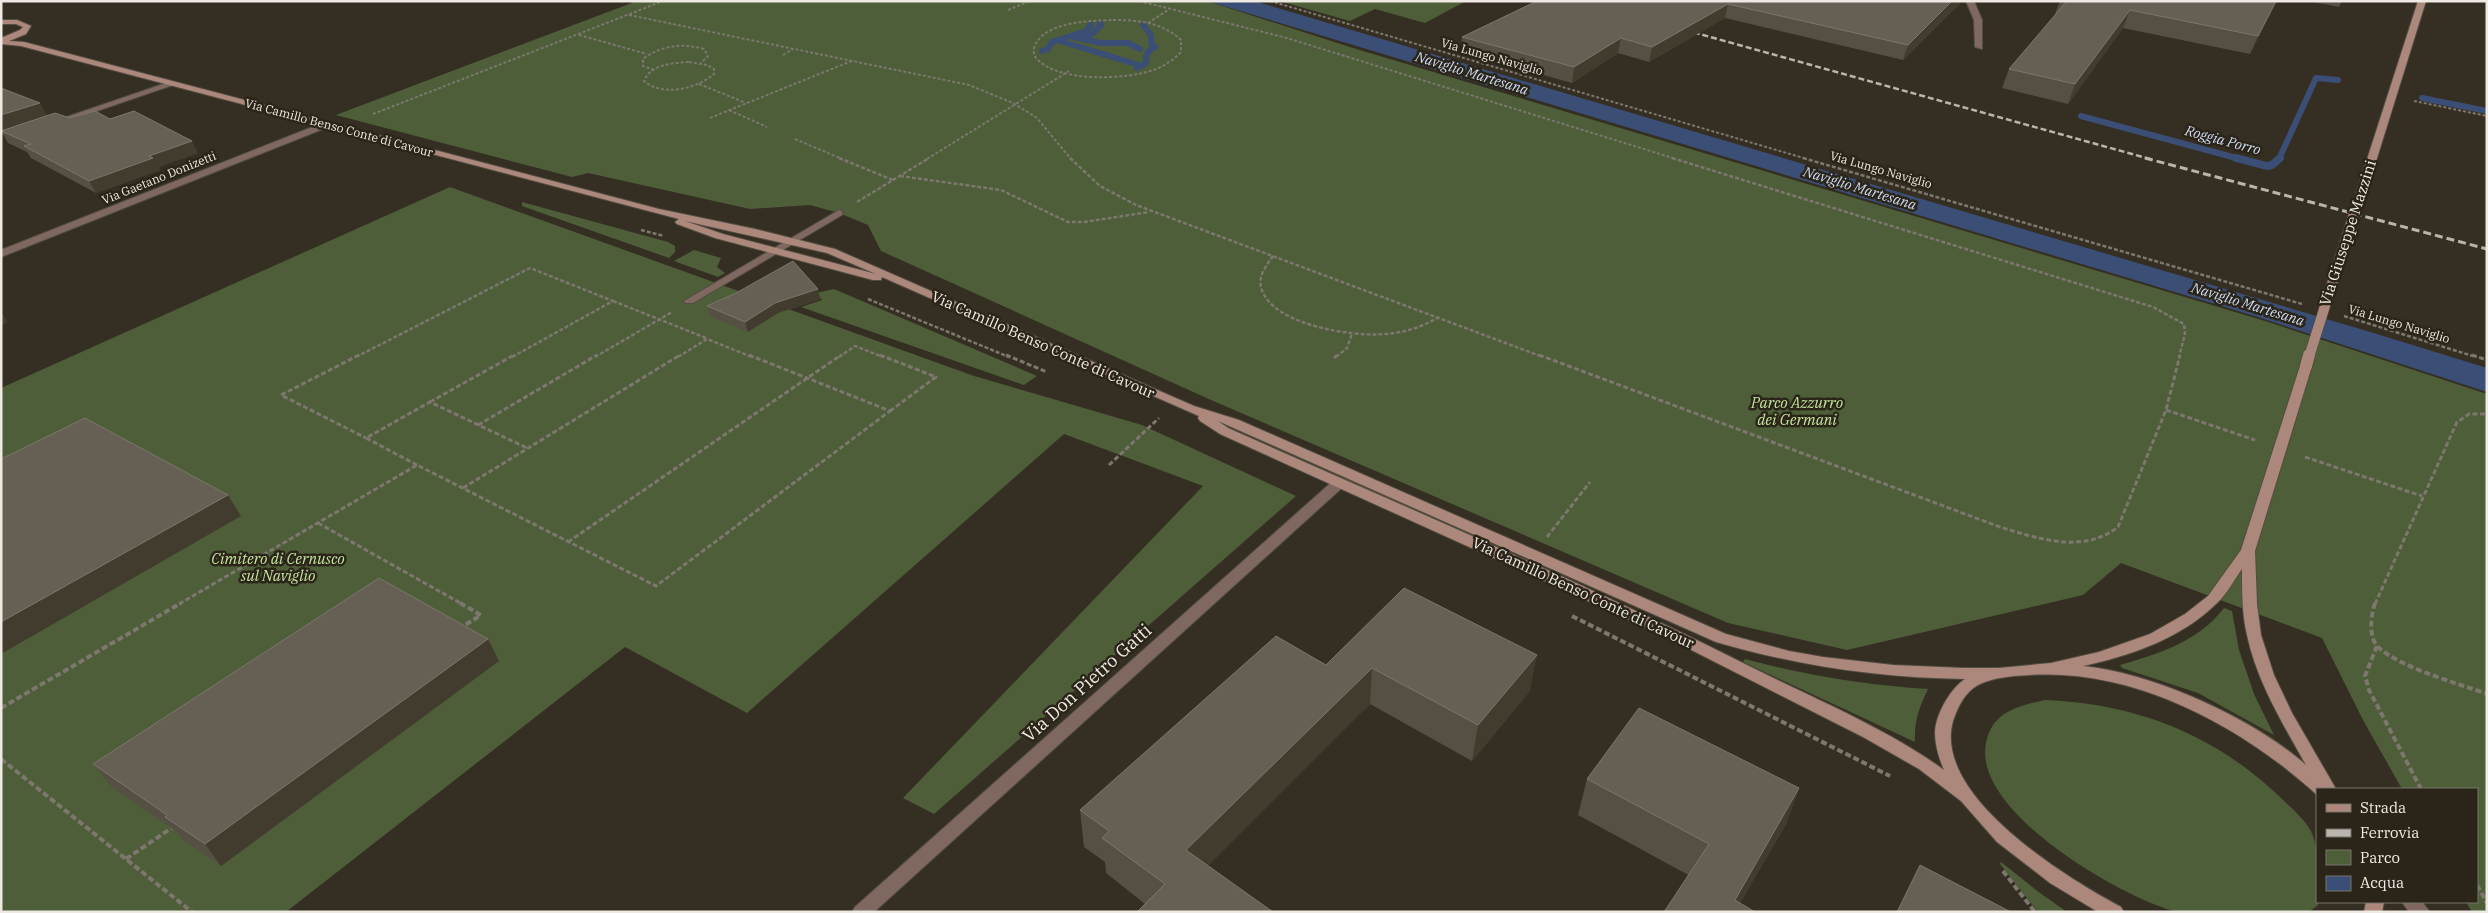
<svg xmlns="http://www.w3.org/2000/svg" width="2488" height="913" viewBox="0 0 2488 913" font-family="'IBM Plex Serif',serif">
	<style>
		.green { fill: #4d5e39 }
		.water { fill: #3b4e75 }
		.lines { fill: none; stroke-linecap: round; stroke-linejoin: round }
		.stream-far1 { stroke: #3b4e75; stroke-width: 6 }
		.stream { stroke: #3b4e75; stroke-width: 8 }
		.lane-casing { stroke: #534d42; stroke-width: 2 }
		.street-casing { stroke: #534d42; stroke-width: 2 }
		.secondary-casing { stroke: #534d42; stroke-width: 2 }
		.path-far3 { stroke: #7d776d; stroke-width: 2; stroke-dasharray: 3 2; stroke-linecap: butt }
		.path-far2 { stroke: #7d776d; stroke-width: 2.5; stroke-dasharray: 4 2; stroke-linecap: butt }
		.path-far1 { stroke: #7d776d; stroke-width: 3; stroke-dasharray: 5 2.5; stroke-linecap: butt }
		.path { stroke: #7d776d; stroke-width: 4; stroke-dasharray: 6 3; stroke-linecap: butt }
		.lane { fill: #7f6860; fill-rule: evenodd }
		.street { fill: #7f6860; fill-rule: evenodd }
		.secondary { fill: #ab887b; fill-rule: evenodd }
		.rail-far1 { stroke: #b9b4ac; stroke-width: 2.5; stroke-dasharray: 6 3; stroke-linecap: butt }
		.rail { stroke: #b9b4ac; stroke-width: 3; stroke-dasharray: 8 4; stroke-linecap: butt }
		.secondary-bridge-far1-casing { stroke: #534d42; stroke-width: 11; stroke-linecap: butt }
		.secondary-bridge-casing { stroke: #534d42; stroke-width: 14; stroke-linecap: butt }
		.secondary-bridge-far1 { stroke: #ab887b; stroke-width: 10 }
		.secondary-bridge { stroke: #ab887b; stroke-width: 12 }
		.wall { fill: #555043 }
		.shaded-wall { fill: #423c2f }
		.building { fill: #666054; stroke: #7b766b }
		.labels { text-anchor: middle; stroke-width: 5; stroke-linejoin: round; paint-order: stroke }
		.far-street-label { font-size: 12px; fill: #eeeae3; stroke: #2b2519 }
		.far-water-label { font-size: 14px; font-style: italic; fill: #d0def9; stroke: #2b2519 }
		.street-label { font-size: 15px; fill: #eeeae3; stroke: #2b2519 }
		.park-label { font-size: 15px; font-style: italic; fill: #c4e59e; stroke: #2b2519 }
		.near-street-label { font-size: 18px; fill: #eeeae3; stroke: #2b2519 }
	</style>
	<rect width="100%" height="100%" fill="#352f23"/>
	<g class="green">
		<polygon points="637,1 1207,1 1353,48 2265,321 2487,394 2487,912 2472,912 2466,902 2477,902 2477,789 2402,789 2363,720 2322,638 2121,563 2083,595 1847,650 1728,623 1211,400 881,251 868,225 839,213 810,205 750,209 588,173 572,177 336,115"/>
		<polygon points="1279,1 1466,1 1425,23 1375,9 1350,21"/>
		<polygon points="450,187 974,376 1142,425 1296,496 934,814 903,798 1203,486 1064,434 747,713 625,647 286,912 1,912 1,388"/>
		<polygon points="522,202 668,242 675,246 675,252 669,258 522,206"/>
		<polygon points="694,250 721,258 717,267 725,273 718,277 674,261"/>
		<polygon points="834,289 1037,376 1024,385 801,307 822,300 816,293"/>
		<path d="M2224,608L2232,611L2239,650L2254,694L2274,735L2198,693L2122,668L2120,665C2158,654 2198,642 2224,608Z"/>
		<path d="M1745,659C1805,675 1866,685 1928,689C1919,708 1914,721 1915,742L1743,662Z"/>
		<path d="M2045,700C2136,704 2212,733 2279,796C2290,807 2308,821 2313,836C2318,850 2317,864 2317,878C2317,885 2319,903 2318,905L2309,912C2277,912 2244,912 2211,912C2199,912 2184,913 2173,911C2118,895 1972,811 1986,743C1992,712 2017,706 2045,700Z"/>
		<polygon points="2001,862 2040,893 2067,912 2038,912 2000,864"/>
	</g>
	<polygon class="water" points="1207,1 1254,1 2377,334 2487,368 2487,392 2258,317"/>
	<g class="lines">
		<g class="stream-far1">
			<polyline points="1082,36 1092,34 1101,25 1100,23"/>
			<polyline points="1074,37 1101,43 1128,43 1140,49"/>
			<polyline points="1057,40 1142,66"/>
			<polyline points="1042,51 1048,49 1052,42 1086,31 1091,25"/>
			<path d="M1137,68L1146,63C1145,55 1148,50 1155,47L1151,43V35L1143,25"/>
			<polyline points="2422,98 2487,111"/>
			<polyline points="2081,116 2240,159"/>
			<polyline points="2279,159 2316,78 2338,80"/>
		</g>
		<polyline class="stream" points="2236,158 2267,166 2272,165 2280,158"/>
		<g class="lane-casing">
			<g id="lane">
				<polygon points="1966,1 1974,1 1982,20 1982,49 1975,47 1974,20"/>
				<polygon points="839,210 842,211 842,215 693,303 685,303 684,301"/>
			</g>
		</g>
		<g class="street-casing">
			<g id="street">
				<polygon points="169,82 176,84 56,125 49,123"/>
				<polygon points="325,122 328,123 328,127 1,257 1,250"/>
				<polygon points="1339,479 1344,480 1345,483 1344,486 874,912 852,912 855,907 1334,480"/>
				<polygon points="2402,902 2422,902 2430,912 2409,912"/>
			</g>
		</g>
		<g class="secondary-casing">
			<g id="secondary">
				<polygon points="2418,1 2426,1 2363,203 2361,205 2355,205 2353,203"/>
				<path d="M1,20H17L31,26L26,34L9,41L24,42L659,209L755,229L835,249L1194,406L1239,420L1726,634L1789,651L1823,657L1893,665L1963,668H1999L2051,663L2099,652L2150,634L2185,614L2208,596L2241,550L2300,366L2302,364H2310L2312,366L2255,551L2257,604L2261,635L2274,675L2292,713L2336,789H2317L2316,794C2241,726 2134,668 2030,675C2013,676 1994,677 1978,685C1964,693 1958,707 1953,721C1932,796 2067,878 2121,907L2124,912H2098L2050,883L1997,842L1961,801L1919,769L1863,737L1650,629L1220,434L1200,421L1198,418L1199,416L882,277L881,280H873L715,238L677,224L675,222L679,219L21,46L1,44V38L20,30L23,27L16,24H1ZM685,221L827,253L876,274L723,234ZM1218,421L1716,642C1798,666 1880,678 1965,679C1950,689 1936,714 1935,732C1935,746 1939,758 1944,770C1888,729 1813,698 1751,667C1580,581 1403,506 1228,428ZM2242,569C2242,591 2242,614 2247,635C2257,682 2283,724 2306,765C2253,718 2153,673 2083,666C2130,656 2182,638 2217,603C2227,594 2234,580 2242,569Z"/>
				<polygon points="2352,217 2357,220 2335,290 2330,293 2326,292 2325,290 2347,220"/>
				<polygon points="2366,902 2384,902 2382,912 2364,912"/>
			</g>
		</g>
		<g class="path-far3">
			<polyline points="1139,1 1287,38 1676,159"/>
			<polyline points="1270,1 1807,159"/>
			<polyline points="1008,10 1030,1"/>
			<polyline points="629,15 969,85 1013,103 1037,118 1071,159"/>
			<path d="M1113,20C1138,20 1162,22 1181,40V52C1173,60 1166,65 1156,69C1128,80 1059,83 1037,59C1033,55 1033,50 1035,45C1047,21 1090,21 1113,20Z"/>
			<polyline points="1148,23 1168,10"/>
			<polyline points="579,35 647,54"/>
			<polyline points="783,55 793,49"/>
			<path d="M689,62L707,65L714,69V74C696,89 663,97 644,81C651,64 673,63 689,62Z"/>
			<path d="M654,70L643,66V59C661,45 683,43 704,49L708,56L701,63"/>
			<polyline points="699,84 746,103"/>
			<polyline points="2414,101 2487,116"/>
			<polyline points="729,110 767,127"/>
			<polyline points="373,114 663,1"/>
			<polyline points="710,118 854,60"/>
			<polyline points="795,139 842,159"/>
			<polyline points="927,159 1069,71"/>
		</g>
		<g class="path-far2">
			<polyline points="839,158 893,180"/>
			<polyline points="1070,158 1100,186 1136,205 1543,357"/>
			<polyline points="1672,158 2153,307 2184,324 2185,334 2179,357"/>
			<polyline points="1803,158 2302,304"/>
			<polyline points="900,176 1001,190 1068,222 1084,222 1149,212"/>
			<polyline points="857,202 929,158"/>
			<polyline points="641,230 664,236"/>
			<path d="M1273,256C1267,265 1258,275 1261,287C1270,325 1353,337 1384,334C1404,333 1422,327 1439,317"/>
			<polyline points="868,299 1009,357"/>
			<polyline points="613,301 706,338"/>
			<polyline points="2344,316 2476,357"/>
			<polyline points="356,357 530,268 613,301 512,357"/>
			<polyline points="595,357 672,312"/>
			<polyline points="678,357 707,339 752,357"/>
			<polyline points="839,357 855,346 883,357"/>
			<polyline points="1336,357 1347,348 1352,334"/>
		</g>
		<g class="path-far1">
			<polyline points="359,355 281,395 366,438"/>
			<polyline points="880,355 936,377 890,411"/>
			<polyline points="1006,355 1047,372"/>
			<path d="M1539,355L2000,527C2039,539 2083,554 2118,527L2166,410L2180,355"/>
			<polyline points="2472,355 2487,360"/>
			<polyline points="1334,358 1337,355"/>
			<polyline points="430,402 514,355"/>
			<polyline points="2166,410 2255,440"/>
			<polyline points="478,425 597,355"/>
			<polyline points="2305,457 2422,496"/>
			<polyline points="417,465 366,438 430,402 527,448"/>
			<polyline points="1109,465 1159,418"/>
			<polyline points="463,488 680,355"/>
			<polyline points="318,523 462,604"/>
			<polyline points="1547,537 1590,482"/>
			<polyline points="568,542 841,355"/>
			<polyline points="179,604 417,465 656,586 890,411 749,355"/>
			<polyline points="2375,604 2457,422 2469,414 2487,414"/>
		</g>
		<g class="path">
			<polyline points="460,603 481,615 462,627"/>
			<path d="M2375,603C2371,615 2368,637 2378,647C2401,668 2457,683 2487,694"/>
			<polyline points="1572,616 1890,776"/>
			<polyline points="2377,646 2365,676 2369,690 2421,789"/>
			<polyline points="1,708 181,603"/>
			<polyline points="1,759 192,912"/>
			<polyline points="126,859 173,827"/>
			<polyline points="2003,871 2035,912"/>
			<polyline points="2477,885 2487,903"/>
		</g>
		<use href="#lane" class="lane"/>
		<use href="#street" class="street"/>
		<use href="#secondary" class="secondary"/>
		<polyline class="rail-far1" points="1685,30 2150,159"/>
		<polyline class="rail" points="2145,158 2487,249"/>
		<g class="secondary-bridge-far1-casing">
			<g id="secondary-bridge-far1">
				<polyline points="2352,220 2358,203"/>
				<polyline points="2309,357 2330,290"/>
			</g>
		</g>
		<g class="secondary-bridge-casing">
			<polyline id="secondary-bridge" points="2306,366 2309,355"/>
		</g>
		<use href="#secondary-bridge-far1" class="secondary-bridge-far1"/>
		<use href="#secondary-bridge" class="secondary-bridge"/>
	</g>
	<g class="wall">
		<polygon points="1537,1 1962,1 1903,60 1725,18 1649,62 1618,53 1572,83 1461,52 1462,37"/>
		<polygon points="2060,1 2277,1 2250,54 2123,28 2068,104 2002,88 2009,69 2056,14 2055,14"/>
		<polygon points="2308,1 2342,1 2339,7"/>
		<polygon points="1,88 47,115 70,118 110,119 198,153 158,167 160,170 96,193 31,158 27,152 8,143 3,134 1,135"/>
		<polygon points="818,289 820,299 778,313 748,332 710,316 707,306"/>
		<polygon points="1404,588 1530,691 1472,761 1370,704 1145,904 1106,873 1105,862 1084,847 1080,810 1326,665"/>
		<polygon points="499,661 221,866 182,839 175,831 111,786 93,764"/>
		<polygon points="1587,779 1799,788 1786,824 1740,903 1578,815"/>
	</g>
	<g class="shaded-wall">
		<polygon points="1952,1 1962,1 1903,60 1908,45"/>
		<polygon points="2276,1 2277,1 2250,54 2258,36"/>
		<polygon points="1728,4 1725,18 1649,62 1652,47"/>
		<polygon points="2130,10 2123,28 2068,104 2075,84"/>
		<polygon points="1621,38 1618,53 1572,83 1574,67"/>
		<polygon points="40,103 49,119 1,131 1,115"/>
		<polygon points="192,141 198,153 158,167 160,170 96,193 89,181 149,156"/>
		<polygon points="818,289 820,299 778,313 748,332 745,322 775,303"/>
		<polygon points="1,311 8,322 1,326"/>
		<polygon points="228,495 241,516 1,654 1,622"/>
		<polygon points="488,639 499,661 221,866 205,844"/>
		<polygon points="1537,655 1530,691 1472,761 1478,725"/>
		<polygon points="1372,668 1370,704 1188,886 1186,850"/>
		<polygon points="1799,788 1786,824 1735,912 1735,900"/>
	</g>
	<g class="building">
		<polygon points="1537,1 1952,1 1908,45 1728,4 1652,47 1621,38 1574,67 1462,37"/>
		<polygon points="2067,1 2276,1 2258,36 2130,10 2075,84 2009,69"/>
		<polygon points="1,88 40,103 1,115"/>
		<polygon points="95,111 110,119 134,111 192,141 149,156 153,158 89,181 24,146 31,144 1,131 55,113 70,118"/>
		<polygon points="793,261 818,289 775,303 745,322 707,306 736,293"/>
		<polygon points="85,418 228,495 1,622 1,459"/>
		<polygon points="379,578 488,639 205,844 165,817 167,815 93,764"/>
		<polygon points="1404,588 1537,655 1478,725 1372,668 1186,850 1273,912 1137,912 1165,884 1102,838 1109,831 1080,810 1276,636 1326,665"/>
		<polygon points="1639,708 1799,788 1735,900 1755,912 1664,912 1709,844 1587,779"/>
		<polygon points="1920,865 2011,912 1897,912"/>
	</g>
	<g class="labels">
		<g class="far-street-label">
			<text transform="translate(1492 57) rotate(16)" y="4">Via Lungo Naviglio</text>
			<text transform="translate(339 128) rotate(15)" y="4">Via Camillo Benso Conte di Cavour</text>
			<text transform="translate(1881 170) rotate(16)" y="4">Via Lungo Naviglio</text>
			<text transform="translate(159 178) rotate(-22)" y="4">Via Gaetano Donizetti</text>
			<text transform="translate(2399 324) rotate(17)" y="4">Via Lungo Naviglio</text>
		</g>
		<g class="far-water-label">
			<text transform="translate(1472 73) rotate(17)" y="5">Naviglio Martesana</text>
			<text transform="translate(2223 140) rotate(15)" y="5">Roggia Porro</text>
			<text transform="translate(1860 188) rotate(17)" y="5">Naviglio Martesana</text>
			<text transform="translate(2248 304) rotate(17)" y="5">Naviglio Martesana</text>
		</g>
		<g class="street-label">
			<text transform="translate(2348 233) rotate(-72)" y="5">Via Giuseppe Mazzini</text>
			<text transform="translate(1043 345) rotate(24)" y="5">Via Camillo Benso Conte di Cavour</text>
			<text transform="translate(1583 593) rotate(25)" y="5">Via Camillo Benso Conte di Cavour</text>
		</g>
		<g class="park-label">
			<text x="1797" y="408">Parco Azzurro<tspan x="1797" dy="17">dei Germani</tspan></text>
			<text x="278" y="564">Cimitero di Cernusco<tspan x="278" dy="17">sul Naviglio</tspan></text>
		</g>
		<g class="near-street-label">
			<text transform="translate(1087 683) rotate(-42)" y="6">Via Don Pietro Gatti</text>
		</g>
	</g>
	<rect width="2488" height="913" fill="none" stroke="#eeeae3" stroke-width="5"/>
	<rect x="2316" y="788" width="162" height="115" fill="#2b2519" stroke="#79746a"/>
	<rect x="2326" y="804" width="25" height="8" fill="#ab887b" stroke="#79746a"/>
	<text x="2360" y="813" font-size="15" fill="#eeeae3">Strada</text>
	<rect x="2326" y="829" width="25" height="8" fill="#b9b4ac" stroke="#79746a"/>
	<text x="2360" y="838" font-size="15" fill="#eeeae3">Ferrovia</text>
	<rect x="2326" y="850" width="25" height="15" fill="#4d5e39" stroke="#79746a"/>
	<text x="2360" y="863" font-size="15" fill="#eeeae3">Parco</text>
	<rect x="2326" y="876" width="25" height="15" fill="#3b4e75" stroke="#79746a"/>
	<text x="2360" y="888" font-size="15" fill="#eeeae3">Acqua</text>
</svg>
